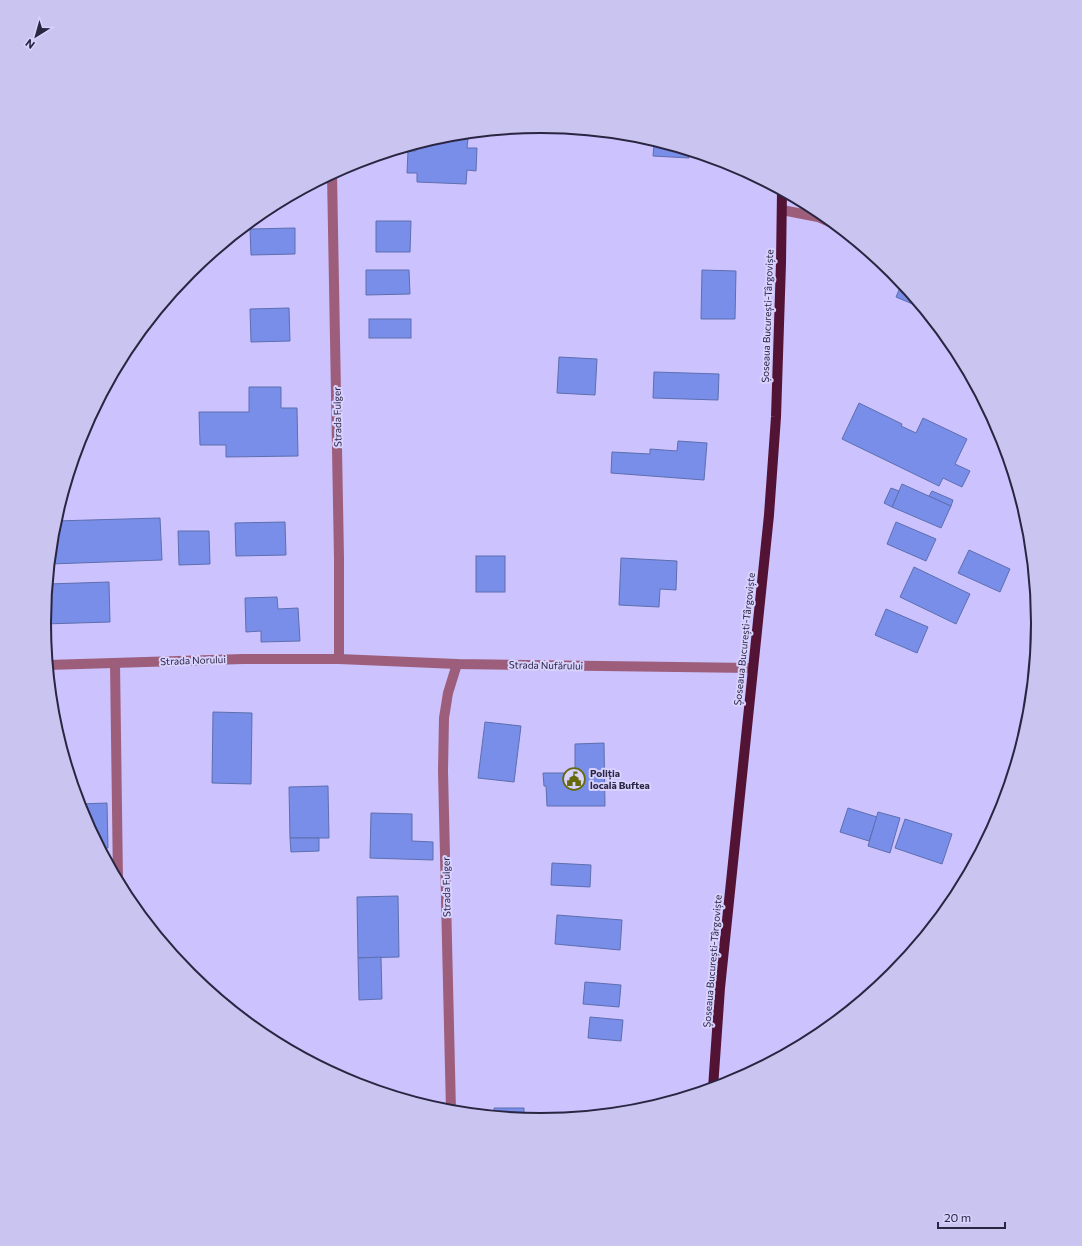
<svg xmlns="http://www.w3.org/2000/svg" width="1082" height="1246" viewBox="0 0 1082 1246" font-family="Commissioner,sans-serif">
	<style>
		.building { fill: #788ee9; stroke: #5e6eaf }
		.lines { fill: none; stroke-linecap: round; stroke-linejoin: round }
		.minor { stroke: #9c5e7a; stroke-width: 10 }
		.major { stroke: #521335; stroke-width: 10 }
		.labels { text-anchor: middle; stroke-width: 4; stroke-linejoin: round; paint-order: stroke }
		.street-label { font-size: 10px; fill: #2a2541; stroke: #d8d2ff }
		.poi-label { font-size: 10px; font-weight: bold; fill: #2a2541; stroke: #d8d2ff; text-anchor: start }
		.rim { fill: none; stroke: #2a2541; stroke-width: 2 }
	</style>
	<rect width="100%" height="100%" fill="#ccc2fe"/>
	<g class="building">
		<polygon points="441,137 468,138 467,148 477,148 476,171 467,170 466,184 417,182 417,173 407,173 408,151 416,151 417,144"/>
		<polygon points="645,138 689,151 689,158 653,156 654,145 645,144"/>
		<polygon points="376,221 411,221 410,252 376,252"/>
		<polygon points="295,228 295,254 251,255 250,229"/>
		<polygon points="366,270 409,270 410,294 366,295"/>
		<polygon points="702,270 736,271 735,319 701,319"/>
		<polygon points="902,283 922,308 896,297"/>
		<polygon points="289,308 290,341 251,342 250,309"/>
		<rect x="369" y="319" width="42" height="19"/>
		<polygon points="559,357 597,359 595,395 557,393"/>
		<polygon points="654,372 719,374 718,400 653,398"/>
		<polygon points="249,387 281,387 281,408 297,408 298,456 226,457 226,445 200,445 199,412 249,412"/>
		<polygon points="859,403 902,424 901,426 916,433 923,418 967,439 955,464 970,471 962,487 943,478 939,486 842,439"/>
		<polygon points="678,441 707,443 704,480 611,473 612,452 650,454 650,449 677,451"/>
		<polygon points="902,484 951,506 941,528 892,507"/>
		<polygon points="891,488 899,491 892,507 884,503"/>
		<polygon points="932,491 953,500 951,506 929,496"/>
		<polygon points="63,495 63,511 58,511"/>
		<polygon points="160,518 162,560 50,564 55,521"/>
		<polygon points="285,522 286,555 236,556 235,523"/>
		<polygon points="896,522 936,539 926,561 887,544"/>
		<polygon points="178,531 209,531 210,564 179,565"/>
		<polygon points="969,550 1010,569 1000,592 958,573"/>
		<rect x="476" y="556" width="29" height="36"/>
		<polygon points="621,558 677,561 676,590 660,589 659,607 619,605"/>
		<polygon points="914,567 970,594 956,624 900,597"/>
		<polygon points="109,582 110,622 44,624 48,584"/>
		<polygon points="277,597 278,609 298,608 300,641 261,642 261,631 246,632 245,598"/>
		<polygon points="886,609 928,627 917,653 875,635"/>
		<polygon points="213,712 252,713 251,784 212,783"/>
		<polygon points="485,722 521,726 514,782 478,778"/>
		<polygon points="604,743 605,806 547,806 546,786 544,786 543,773 575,773 575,744"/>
		<polygon points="328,786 329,838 290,838 289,787"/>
		<polygon points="107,803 108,848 100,848 82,813 79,804"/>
		<polygon points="848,808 877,817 869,841 840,832"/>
		<polygon points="878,812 900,818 890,853 868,846"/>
		<polygon points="371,813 412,814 412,841 433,842 433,860 370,858"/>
		<polygon points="905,819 952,834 942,864 895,848"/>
		<polygon points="290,838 319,838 319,851 291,852"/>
		<polygon points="552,863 591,865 590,887 551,885"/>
		<polygon points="398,896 399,957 358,958 357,897"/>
		<polygon points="557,915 622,920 620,950 555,944"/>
		<polygon points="381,957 382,999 359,1000 358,958"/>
		<polygon points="585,982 621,985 619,1007 583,1004"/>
		<polygon points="590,1017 623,1020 621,1041 588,1038"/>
		<polygon points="494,1108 524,1108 524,1118 494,1115"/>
		<polygon points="595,1112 610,1113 595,1115"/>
	</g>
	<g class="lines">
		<g class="minor">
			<polyline points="332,174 339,558 339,659"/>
			<polyline points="782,210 818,217 834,224"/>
			<polyline points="115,663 118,881"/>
			<polyline points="48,665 243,659 339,659 457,664 752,668"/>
			<polyline points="451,1111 443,771 444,718 448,693 457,664"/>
		</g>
		<polyline class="major" points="713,1088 720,988 769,515 776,417 781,263 782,191"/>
	</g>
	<defs>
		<g id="civic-ring" transform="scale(1.15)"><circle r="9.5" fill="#d8d2ff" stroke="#676a0a" stroke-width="1.5"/><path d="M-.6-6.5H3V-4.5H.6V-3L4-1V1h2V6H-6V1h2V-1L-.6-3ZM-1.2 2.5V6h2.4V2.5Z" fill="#676a0a"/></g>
	</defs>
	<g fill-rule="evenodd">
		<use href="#civic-ring" x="574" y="779"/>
	</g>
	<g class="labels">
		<g class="street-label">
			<text transform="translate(767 316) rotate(-88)" y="4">Șoseaua București-Târgoviște</text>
			<text transform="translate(337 417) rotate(-91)" y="4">Strada Fulger</text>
			<text transform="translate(744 639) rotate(-84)" y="4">Șoseaua București-Târgoviște</text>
			<text transform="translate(193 660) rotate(-2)" y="4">Strada Norului</text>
			<text transform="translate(546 665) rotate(1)" y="4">Strada Nufărului</text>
			<text transform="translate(446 887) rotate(-91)" y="4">Strada Fulger</text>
			<text transform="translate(712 961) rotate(-85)" y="4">Șoseaua București-Târgoviște</text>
		</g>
		<g class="poi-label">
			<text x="590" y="777">Poliția<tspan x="590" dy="12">locală Buftea</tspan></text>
		</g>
	</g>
	<path d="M0 0H1082V1246H0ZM51 623a490 490 0 1 1 980 0a490 490 0 1 1-980 0Z" fill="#cac4f0" fill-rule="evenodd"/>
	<path class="rim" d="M51 623a490 490 0 1 1 980 0a490 490 0 1 1-980 0Z"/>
	<g transform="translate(36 36) rotate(217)" stroke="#d8d2ff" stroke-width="3" paint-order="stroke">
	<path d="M0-3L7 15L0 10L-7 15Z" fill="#2a2541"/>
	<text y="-6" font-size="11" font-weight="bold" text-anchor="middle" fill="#2a2541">N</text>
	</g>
	<path d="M938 1222v6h67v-6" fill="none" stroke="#2a2541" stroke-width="2"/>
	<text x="944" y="1222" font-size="12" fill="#2a2541" stroke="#d8d2ff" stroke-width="3" paint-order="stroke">20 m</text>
</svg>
